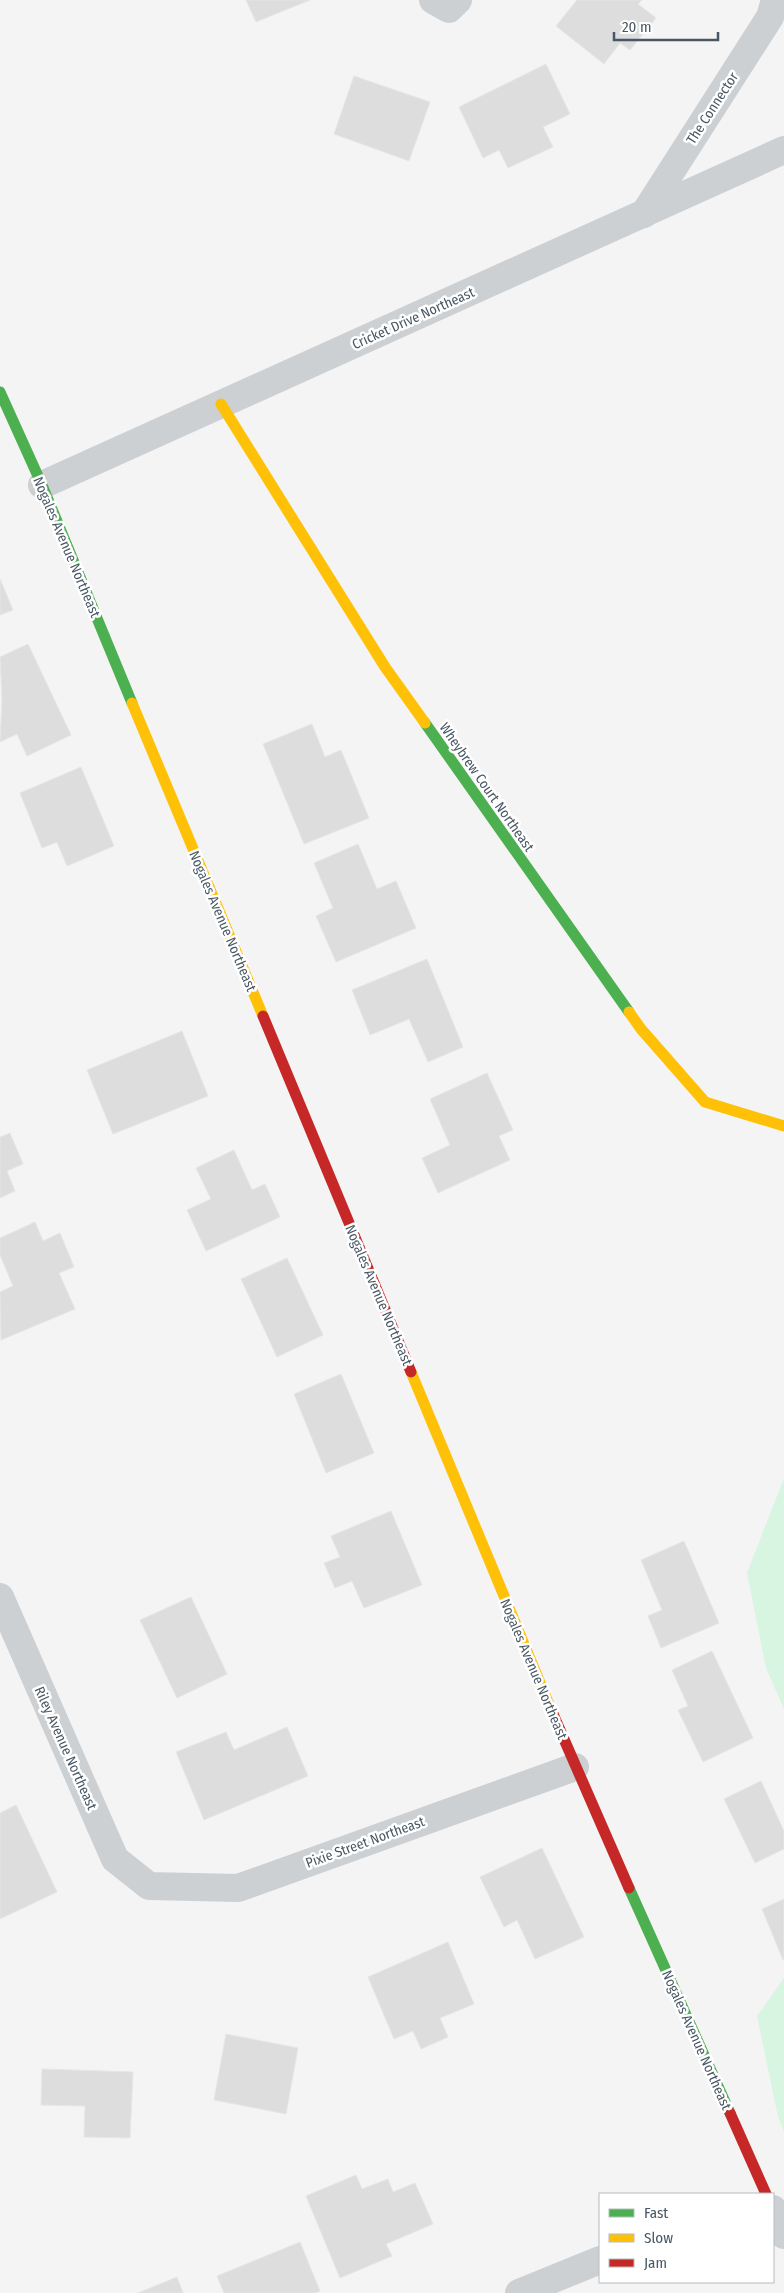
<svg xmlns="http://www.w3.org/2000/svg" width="784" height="2293" viewBox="0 0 784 2293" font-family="'Fira Sans Condensed',sans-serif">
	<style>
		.green { fill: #d7f5e1 }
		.building { fill: #ddddde; stroke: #e5e6e7 }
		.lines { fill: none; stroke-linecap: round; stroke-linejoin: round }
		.street { stroke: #cdd0d3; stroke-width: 28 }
		.fast { stroke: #4caf50; stroke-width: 11 }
		.slow { stroke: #ffc107; stroke-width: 11 }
		.jam { stroke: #c62828; stroke-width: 11 }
		.labels { text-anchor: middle; stroke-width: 5; stroke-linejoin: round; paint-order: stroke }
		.street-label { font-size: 14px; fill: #485763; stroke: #fff }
	</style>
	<rect width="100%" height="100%" fill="#f4f4f4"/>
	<g class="green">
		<polygon points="784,1478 784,1709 766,1668 747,1573"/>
		<polygon points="784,1978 784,2132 778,2117 757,2016"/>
	</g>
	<g class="building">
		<polygon points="246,0 310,0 256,22"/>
		<polygon points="577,0 642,0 638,4 656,18 630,50 620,43 604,64 556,26"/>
		<polygon points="546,64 570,114 543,127 553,147 508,168 499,150 483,158 459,107"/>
		<polygon points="354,76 430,102 409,161 334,134"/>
		<polygon points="0,579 13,610 0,615"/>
		<polygon points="28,644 71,735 27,756 17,734 0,742 2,699 0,657"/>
		<polygon points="312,724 325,757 341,750 369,818 304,844 263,744"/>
		<polygon points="81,767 114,846 67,866 57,842 42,848 20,793"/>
		<polygon points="358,844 377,889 396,881 416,928 336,962 316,916 333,908 314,863"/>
		<polygon points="427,959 463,1047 428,1062 409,1019 370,1035 352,990"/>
		<polygon points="182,1031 208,1096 113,1134 87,1070"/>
		<polygon points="487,1073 513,1130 499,1136 510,1160 438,1193 422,1158 450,1145 430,1099"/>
		<polygon points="10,1133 23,1164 7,1171 15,1191 0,1198 0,1137"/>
		<polygon points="234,1150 252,1190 265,1184 280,1217 206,1251 187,1210 211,1199 196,1168"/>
		<polygon points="35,1222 43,1241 60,1233 74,1267 59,1273 75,1309 1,1340 0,1292 13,1286 0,1255 0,1238"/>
		<polygon points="287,1258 323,1335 277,1357 241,1279"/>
		<polygon points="341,1374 374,1453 326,1473 294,1394"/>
		<polygon points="391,1511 422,1585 364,1608 352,1581 335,1588 324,1563 340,1557 331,1536"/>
		<polygon points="684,1541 719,1623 661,1648 648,1616 662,1610 641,1560"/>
		<polygon points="191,1597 227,1674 177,1698 140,1620"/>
		<polygon points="712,1651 753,1738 703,1762 678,1710 688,1706 672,1670"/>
		<polygon points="287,1727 308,1776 204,1820 176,1752 226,1732 234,1750"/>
		<polygon points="761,1781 784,1831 784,1849 755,1863 724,1799"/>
		<polygon points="16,1805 57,1892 0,1919 0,1813"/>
		<polygon points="542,1848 584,1937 535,1959 517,1920 504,1927 480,1877"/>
		<polygon points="784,1899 784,1960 783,1960 762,1909"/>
		<polygon points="448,1942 474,2004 440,2018 448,2037 421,2049 413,2031 394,2039 368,1977"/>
		<polygon points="226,2034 298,2048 286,2114 214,2100"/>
		<polygon points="42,2069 133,2072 130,2138 84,2137 85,2106 41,2105"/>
		<polygon points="356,2175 362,2189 388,2179 393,2192 415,2183 433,2224 386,2244 392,2256 340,2278 306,2196"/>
		<polygon points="300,2242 320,2291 315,2293 224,2293 217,2276"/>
		<polygon points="177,2277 183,2293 138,2293"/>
	</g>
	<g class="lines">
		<g class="street">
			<polyline points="433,0 449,9 458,0"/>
			<polyline points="644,214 770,17 775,0"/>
			<polyline points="42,485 784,150"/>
			<polyline points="0,1597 115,1859 149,1886 238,1888 575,1767"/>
			<polyline points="773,2209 784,2235"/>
			<polyline points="519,2293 600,2260"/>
		</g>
		<g class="fast">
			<polyline points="0,392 42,485 132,703"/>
			<polyline points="425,723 629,1012"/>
			<polyline points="629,1888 730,2113"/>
		</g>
		<g class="slow">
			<polyline points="221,404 385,667 425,723"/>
			<polyline points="132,703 263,1016"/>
			<polyline points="629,1012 641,1029 705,1102 784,1126"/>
			<polyline points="411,1372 553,1714"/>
		</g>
		<g class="jam">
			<polyline points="263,1016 411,1372"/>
			<polyline points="553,1714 629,1888"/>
			<polyline points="730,2113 766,2194"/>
		</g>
	</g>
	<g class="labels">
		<g class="street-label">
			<text transform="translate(712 108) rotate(-57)" y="5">The Connector</text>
			<text transform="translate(413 318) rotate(-24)" y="5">Cricket Drive Northeast</text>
			<text transform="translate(67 547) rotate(67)" y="5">Nogales Avenue Northeast</text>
			<text transform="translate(487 787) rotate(55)" y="5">Wheybrew Court Northeast</text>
			<text transform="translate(223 921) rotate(67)" y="5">Nogales Avenue Northeast</text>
			<text transform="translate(379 1295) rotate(67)" y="5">Nogales Avenue Northeast</text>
			<text transform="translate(534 1669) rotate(67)" y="5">Nogales Avenue Northeast</text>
			<text transform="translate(66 1748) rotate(66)" y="5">Riley Avenue Northeast</text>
			<text transform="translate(365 1842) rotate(-20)" y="5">Pixie Street Northeast</text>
			<text transform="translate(697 2040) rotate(66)" y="5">Nogales Avenue Northeast</text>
		</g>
	</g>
	<rect x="599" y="2193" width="175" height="90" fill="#ffffff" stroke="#b6bcc1"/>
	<rect x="609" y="2209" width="25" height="8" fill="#4caf50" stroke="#b6bcc1"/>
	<text x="644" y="2218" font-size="15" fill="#485763">Fast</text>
	<rect x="609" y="2234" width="25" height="8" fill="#ffc107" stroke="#b6bcc1"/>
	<text x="644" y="2243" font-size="15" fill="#485763">Slow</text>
	<rect x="609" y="2259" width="25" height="8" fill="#c62828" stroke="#b6bcc1"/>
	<text x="644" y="2268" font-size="15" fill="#485763">Jam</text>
	<path d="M614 32v8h104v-8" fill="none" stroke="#485763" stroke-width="2.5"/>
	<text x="622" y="32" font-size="15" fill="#485763" stroke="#ffffff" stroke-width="4" paint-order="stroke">20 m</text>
</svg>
